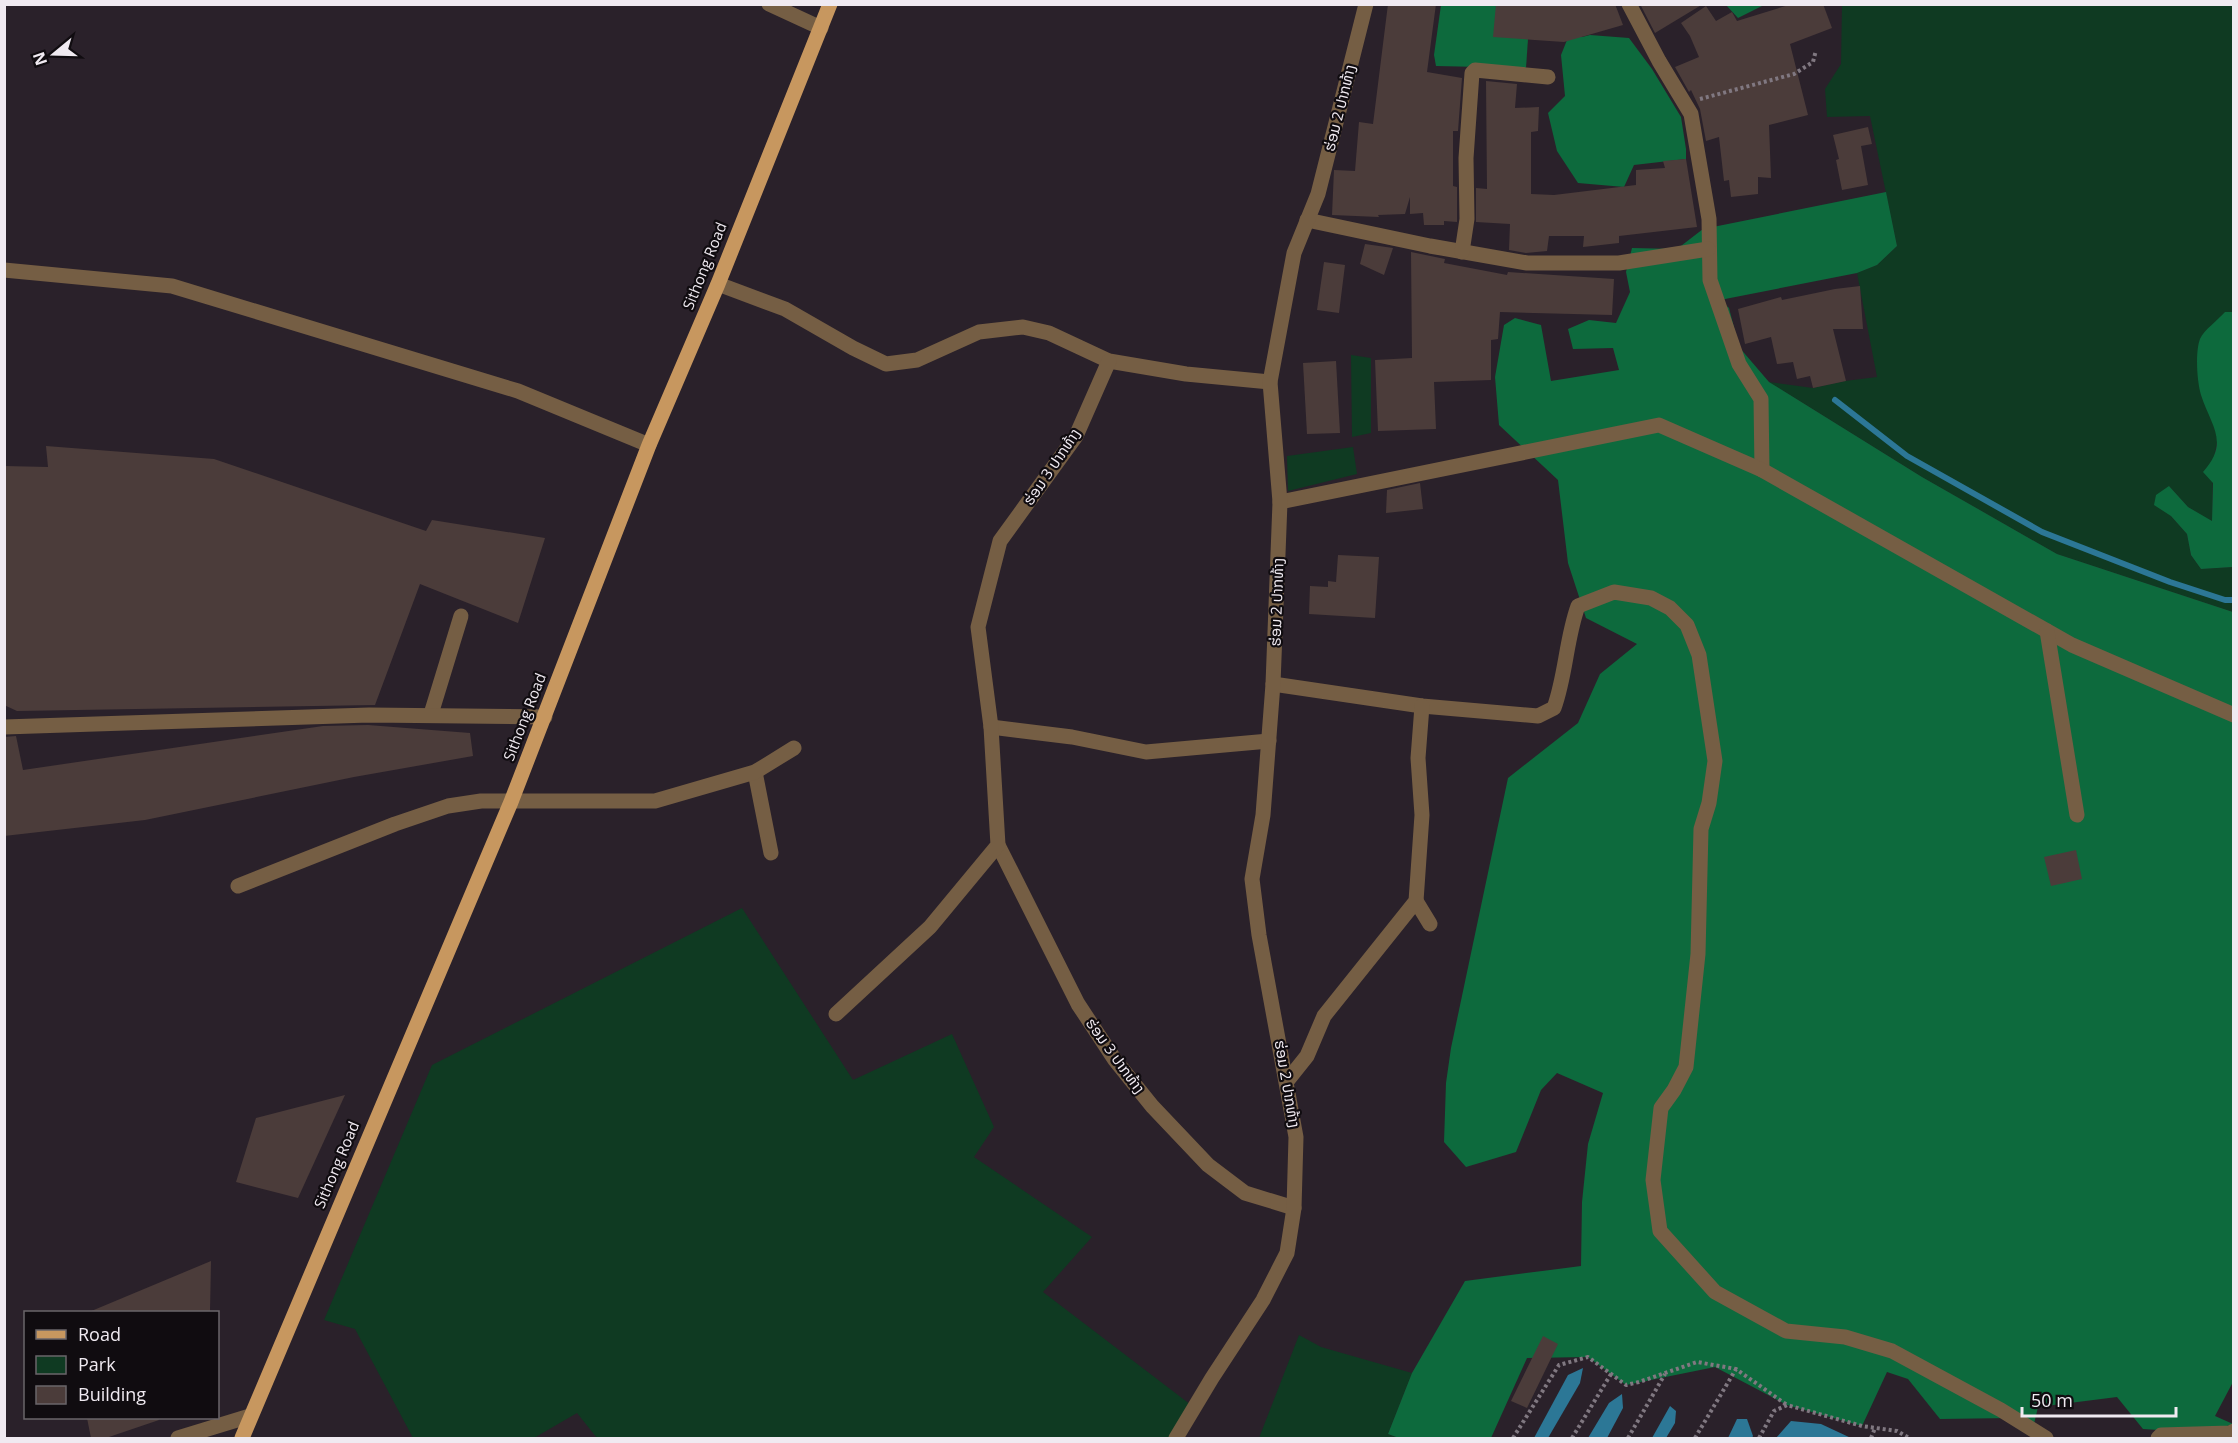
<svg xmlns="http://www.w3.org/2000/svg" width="2238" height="1443" viewBox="0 0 2238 1443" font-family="'Open Sans','Noto Sans Lao',sans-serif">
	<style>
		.green { fill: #0f3a22 }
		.forest { fill: #0d6a3d }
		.water { fill: #2c7796 }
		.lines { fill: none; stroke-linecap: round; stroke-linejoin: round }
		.stream { stroke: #2c7796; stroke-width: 6 }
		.building { fill: #4b3c3a }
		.path { stroke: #807881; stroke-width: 4; stroke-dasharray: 3 3; stroke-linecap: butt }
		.minor { stroke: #755e44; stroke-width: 15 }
		.major { stroke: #c7975f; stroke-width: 15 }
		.labels { text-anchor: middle; stroke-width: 4.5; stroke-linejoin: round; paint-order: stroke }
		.street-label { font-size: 15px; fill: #f0eaf1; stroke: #100c10 }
	</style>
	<rect width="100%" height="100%" fill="#2a212a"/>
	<g class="green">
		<polygon points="1842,5 2233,5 2233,312 2225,312 2211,417 2218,437 2213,461 2212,522 2188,507 2169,486 2171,516 2187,534 2191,555 2201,569 2233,567 2233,612 2057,554 1922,477 1769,382 1813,388 1845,381 1877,377 1857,273 1877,265 1897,246 1870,116 1827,117 1825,89 1841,64"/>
		<polygon points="1351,355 1371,358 1371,433 1352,437"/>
		<polygon points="1353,447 1357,474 1288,491 1287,456"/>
		<polygon points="742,908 853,1080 952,1034 994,1127 974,1157 1092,1237 1043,1292 1195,1408 1172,1438 597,1438 577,1413 534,1438 413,1438 355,1329 324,1320 432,1065"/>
		<polygon points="1299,1335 1321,1347 1412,1373 1388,1434 1399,1438 1259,1438"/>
	</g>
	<g class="forest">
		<polygon points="1441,5 1496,5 1528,39 1526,68 1436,66 1434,55"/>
		<polygon points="1721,5 1764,5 1738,18 1726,5"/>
		<polygon points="1571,30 1582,37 1590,35 1629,38 1652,69 1681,117 1686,149 1686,159 1634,165 1624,187 1578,183 1557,151 1548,113 1565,96 1561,55"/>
		<polygon points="1886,192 1897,246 1877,265 1857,273 1720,300 1729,308 1739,347 1769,382 1922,477 2057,554 2233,612 2234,1380 2215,1416 2233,1424 2206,1433 2143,1429 2117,1397 2038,1407 2033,1428 2012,1418 1940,1419 1908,1379 1887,1372 1862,1426 1787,1405 1715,1367 1626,1385 1588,1357 1527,1358 1491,1438 1399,1438 1388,1434 1412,1373 1465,1281 1581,1266 1582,1202 1588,1144 1603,1093 1557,1073 1541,1090 1516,1152 1466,1167 1444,1142 1446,1083 1451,1048 1508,778 1578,723 1600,674 1637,644 1586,618 1568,563 1558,480 1499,425 1495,377 1504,325 1515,318 1541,325 1551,381 1619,370 1613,348 1573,349 1568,329 1589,320 1616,323 1630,292 1626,272 1632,248 1677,249 1703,229"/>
		<path d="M2225,312H2234L2233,567L2201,569L2191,555L2187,534L2171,516L2154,505L2156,495L2169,486L2188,507L2212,521L2213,483L2203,472C2230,442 2211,426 2201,395C2197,382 2195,352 2200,339C2204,330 2218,320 2225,312Z"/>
	</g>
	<g class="water">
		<polygon points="1583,1368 1580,1383 1548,1438 1534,1438 1568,1375"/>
		<polygon points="1622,1394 1623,1408 1607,1438 1588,1438 1609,1403"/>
		<polygon points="1670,1406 1676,1411 1675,1423 1666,1438 1652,1438"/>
		<polygon points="1737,1419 1747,1419 1753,1436 1752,1438 1728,1438"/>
		<polygon points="1791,1421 1821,1424 1851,1438 1776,1438"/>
	</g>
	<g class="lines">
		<polyline class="stream" points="1835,400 1907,456 2042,532 2170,582 2225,600 2234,600"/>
	</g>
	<g class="building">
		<polygon points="1388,4 1436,4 1427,72 1462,78 1458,131 1453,131 1453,186 1457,187 1457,222 1444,221 1444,225 1424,225 1423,213 1410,214 1410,197 1405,214 1378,215 1379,217 1332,215 1334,170 1355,171 1359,122 1373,124"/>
		<polygon points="1496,4 1615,4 1623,25 1564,42 1493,37"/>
		<polygon points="1640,4 1703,4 1655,33"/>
		<polygon points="1792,4 1823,4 1832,28 1790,44 1808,115 1769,125 1771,178 1758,177 1758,194 1731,197 1729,180 1724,181 1719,137 1706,141 1700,109 1691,90 1689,92 1675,67 1699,57 1690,36 1681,23 1706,6 1716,21 1732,12 1737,21"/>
		<polygon points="1486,81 1517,84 1515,108 1539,107 1538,131 1531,132 1531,194 1554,195 1636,185 1636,170 1665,168 1663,161 1686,159 1697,227 1619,236 1619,243 1583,247 1584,236 1549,236 1547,251 1526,253 1509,250 1510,224 1476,222 1476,188 1487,189"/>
		<polygon points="1868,127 1872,144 1861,146 1868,185 1842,190 1836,160 1839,159 1833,135"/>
		<polygon points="1365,244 1393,248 1384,275 1360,264"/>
		<polygon points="1411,252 1445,259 1444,263 1507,275 1508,272 1614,279 1612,315 1500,312 1498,339 1491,340 1491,380 1434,382 1436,429 1378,431 1375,360 1412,358"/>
		<polygon points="1324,262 1345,265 1339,313 1317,310"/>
		<polygon points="1860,286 1863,329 1833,329 1846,381 1813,388 1810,376 1797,379 1793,362 1777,364 1771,337 1745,344 1738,309 1781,297 1782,300 1835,289"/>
		<polygon points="1336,361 1340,433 1307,434 1303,363"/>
		<polygon points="46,446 214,459 426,531 432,520 545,538 518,623 420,584 375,705 17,711 4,705 4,466 48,467"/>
		<polygon points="1420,483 1423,509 1386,513 1387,490"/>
		<polygon points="1338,555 1379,557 1375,618 1309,614 1310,586 1328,587 1328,581 1336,582"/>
		<polygon points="368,725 470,733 473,756 354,777 145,820 4,836 4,737 16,736 23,770 323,726"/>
		<polygon points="2076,850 2082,879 2051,886 2044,857"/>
		<polygon points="345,1095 298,1198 236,1182 256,1118"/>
		<polygon points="211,1261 210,1312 89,1312"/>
		<polygon points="1543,1336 1558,1344 1527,1408 1511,1401"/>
		<polygon points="87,1418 158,1418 159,1420 106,1438 91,1438"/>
	</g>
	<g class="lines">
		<g class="path">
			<polyline points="1700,99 1794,74 1813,62 1816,50"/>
			<polyline points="1513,1438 1559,1365 1588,1357 1626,1385 1639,1382 1697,1362 1736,1369 1787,1405"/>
			<polyline points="1572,1438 1611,1374"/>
			<polyline points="1628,1438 1665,1374"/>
			<polyline points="1695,1438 1736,1369"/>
			<polyline points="1759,1438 1774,1411 1787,1405 1862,1426 1897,1431 1909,1438"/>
			<polyline points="1871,1438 1875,1428"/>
		</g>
		<g class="minor">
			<polyline points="769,4 821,28"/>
			<polyline points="1629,4 1659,61 1691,114 1709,219 1710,280 1739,364 1761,399 1762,470"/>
			<polyline points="1307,220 1430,246 1527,263 1619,263 1708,249"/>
			<polyline points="1462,252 1467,219 1466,158 1472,73 1475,70 1548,77"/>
			<polyline points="4,270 172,286 518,391 649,445"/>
			<polyline points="718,284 785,309 853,348 886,364 917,360 979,332 1023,327 1049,333 1109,361 1186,374 1270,382"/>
			<polyline points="1280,502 1659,425 1762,470 2072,645 2234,715"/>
			<polyline points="2047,631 2077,815"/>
			<path d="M1273,684L1422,706L1538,716L1554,708C1566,675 1566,639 1578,606L1614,592L1651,598L1670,608L1687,625L1699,655L1715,761L1709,803L1701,829L1698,954L1686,1067L1674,1090L1661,1108L1653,1180L1660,1231L1715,1292L1786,1331L1845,1337L1892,1351L2001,1410L2046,1438"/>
			<polyline points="431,714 461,616"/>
			<polyline points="4,727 369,715 545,717"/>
			<polyline points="991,727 1072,737 1146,752 1269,741"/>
			<polyline points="755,772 771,853"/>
			<polyline points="998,845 1078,1004 1115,1060 1152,1106 1208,1165 1245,1193 1294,1208"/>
			<polyline points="238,886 395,824 448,806 481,801 655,801 755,772 794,748"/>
			<polyline points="1416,901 1430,924"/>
			<polyline points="836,1014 930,927 998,845 991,727 978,627 1000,541 1076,436 1109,361"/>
			<polyline points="1287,1081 1307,1056 1324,1016 1416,901 1422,815 1418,758 1422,706"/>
			<polyline points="178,1438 250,1416"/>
			<polyline points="1176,1438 1212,1378 1263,1300 1287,1253 1294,1208 1296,1137 1259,935 1252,879 1263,815 1273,684 1280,502 1270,382 1294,253 1318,194 1366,4"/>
			<polyline points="2158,1438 2161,1435 2230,1433 2234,1431"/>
		</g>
		<polyline class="major" points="242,1438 511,802 649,445 718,284 830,4"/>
	</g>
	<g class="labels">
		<g class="street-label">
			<text transform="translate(1340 108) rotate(-76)" y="5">ຮ່ອມ 2 ປາກທ້າງ</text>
			<text transform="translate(705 266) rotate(-68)" y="5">Sithong Road</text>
			<text transform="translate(1052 467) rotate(-56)" y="5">ຮ່ອມ 3 ປາກທ້າງ</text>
			<text transform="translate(1277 602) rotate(-88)" y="5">ຮ່ອມ 2 ປາກທ້າງ</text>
			<text transform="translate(525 717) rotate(-69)" y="5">Sithong Road</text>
			<text transform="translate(1115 1056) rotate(54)" y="5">ຮ່ອມ 3 ປາກທ້າງ</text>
			<text transform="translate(1287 1084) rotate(80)" y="5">ຮ່ອມ 2 ປາກທ້າງ</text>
			<text transform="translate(337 1165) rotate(-67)" y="5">Sithong Road</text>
		</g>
	</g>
	<rect width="2238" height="1443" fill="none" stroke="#f0eaf1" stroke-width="12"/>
	<rect x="24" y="1311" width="195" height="108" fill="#100c10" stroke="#6a656a" stroke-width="1.5"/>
	<rect x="36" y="1330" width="30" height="9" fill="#c7975f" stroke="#6a656a" stroke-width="1.5"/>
	<text x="78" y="1341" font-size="18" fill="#f0eaf1">Road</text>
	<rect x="36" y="1356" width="30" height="18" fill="#0f3a22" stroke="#6a656a" stroke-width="1.5"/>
	<text x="78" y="1371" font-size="18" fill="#f0eaf1">Park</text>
	<rect x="36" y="1386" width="30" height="18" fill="#4b3c3a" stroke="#6a656a" stroke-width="1.5"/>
	<text x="78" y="1401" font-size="18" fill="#f0eaf1">Building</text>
	<g transform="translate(54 54) rotate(251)" stroke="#100c10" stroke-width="4.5" paint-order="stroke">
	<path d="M0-4.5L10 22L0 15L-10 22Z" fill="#f0eaf1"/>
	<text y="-9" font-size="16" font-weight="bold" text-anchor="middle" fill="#f0eaf1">N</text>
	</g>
	<path d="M2022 1407v9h154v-9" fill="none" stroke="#f0eaf1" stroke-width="3"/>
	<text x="2031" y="1407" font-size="18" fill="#f0eaf1" stroke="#100c10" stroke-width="4.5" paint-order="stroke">50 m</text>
</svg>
